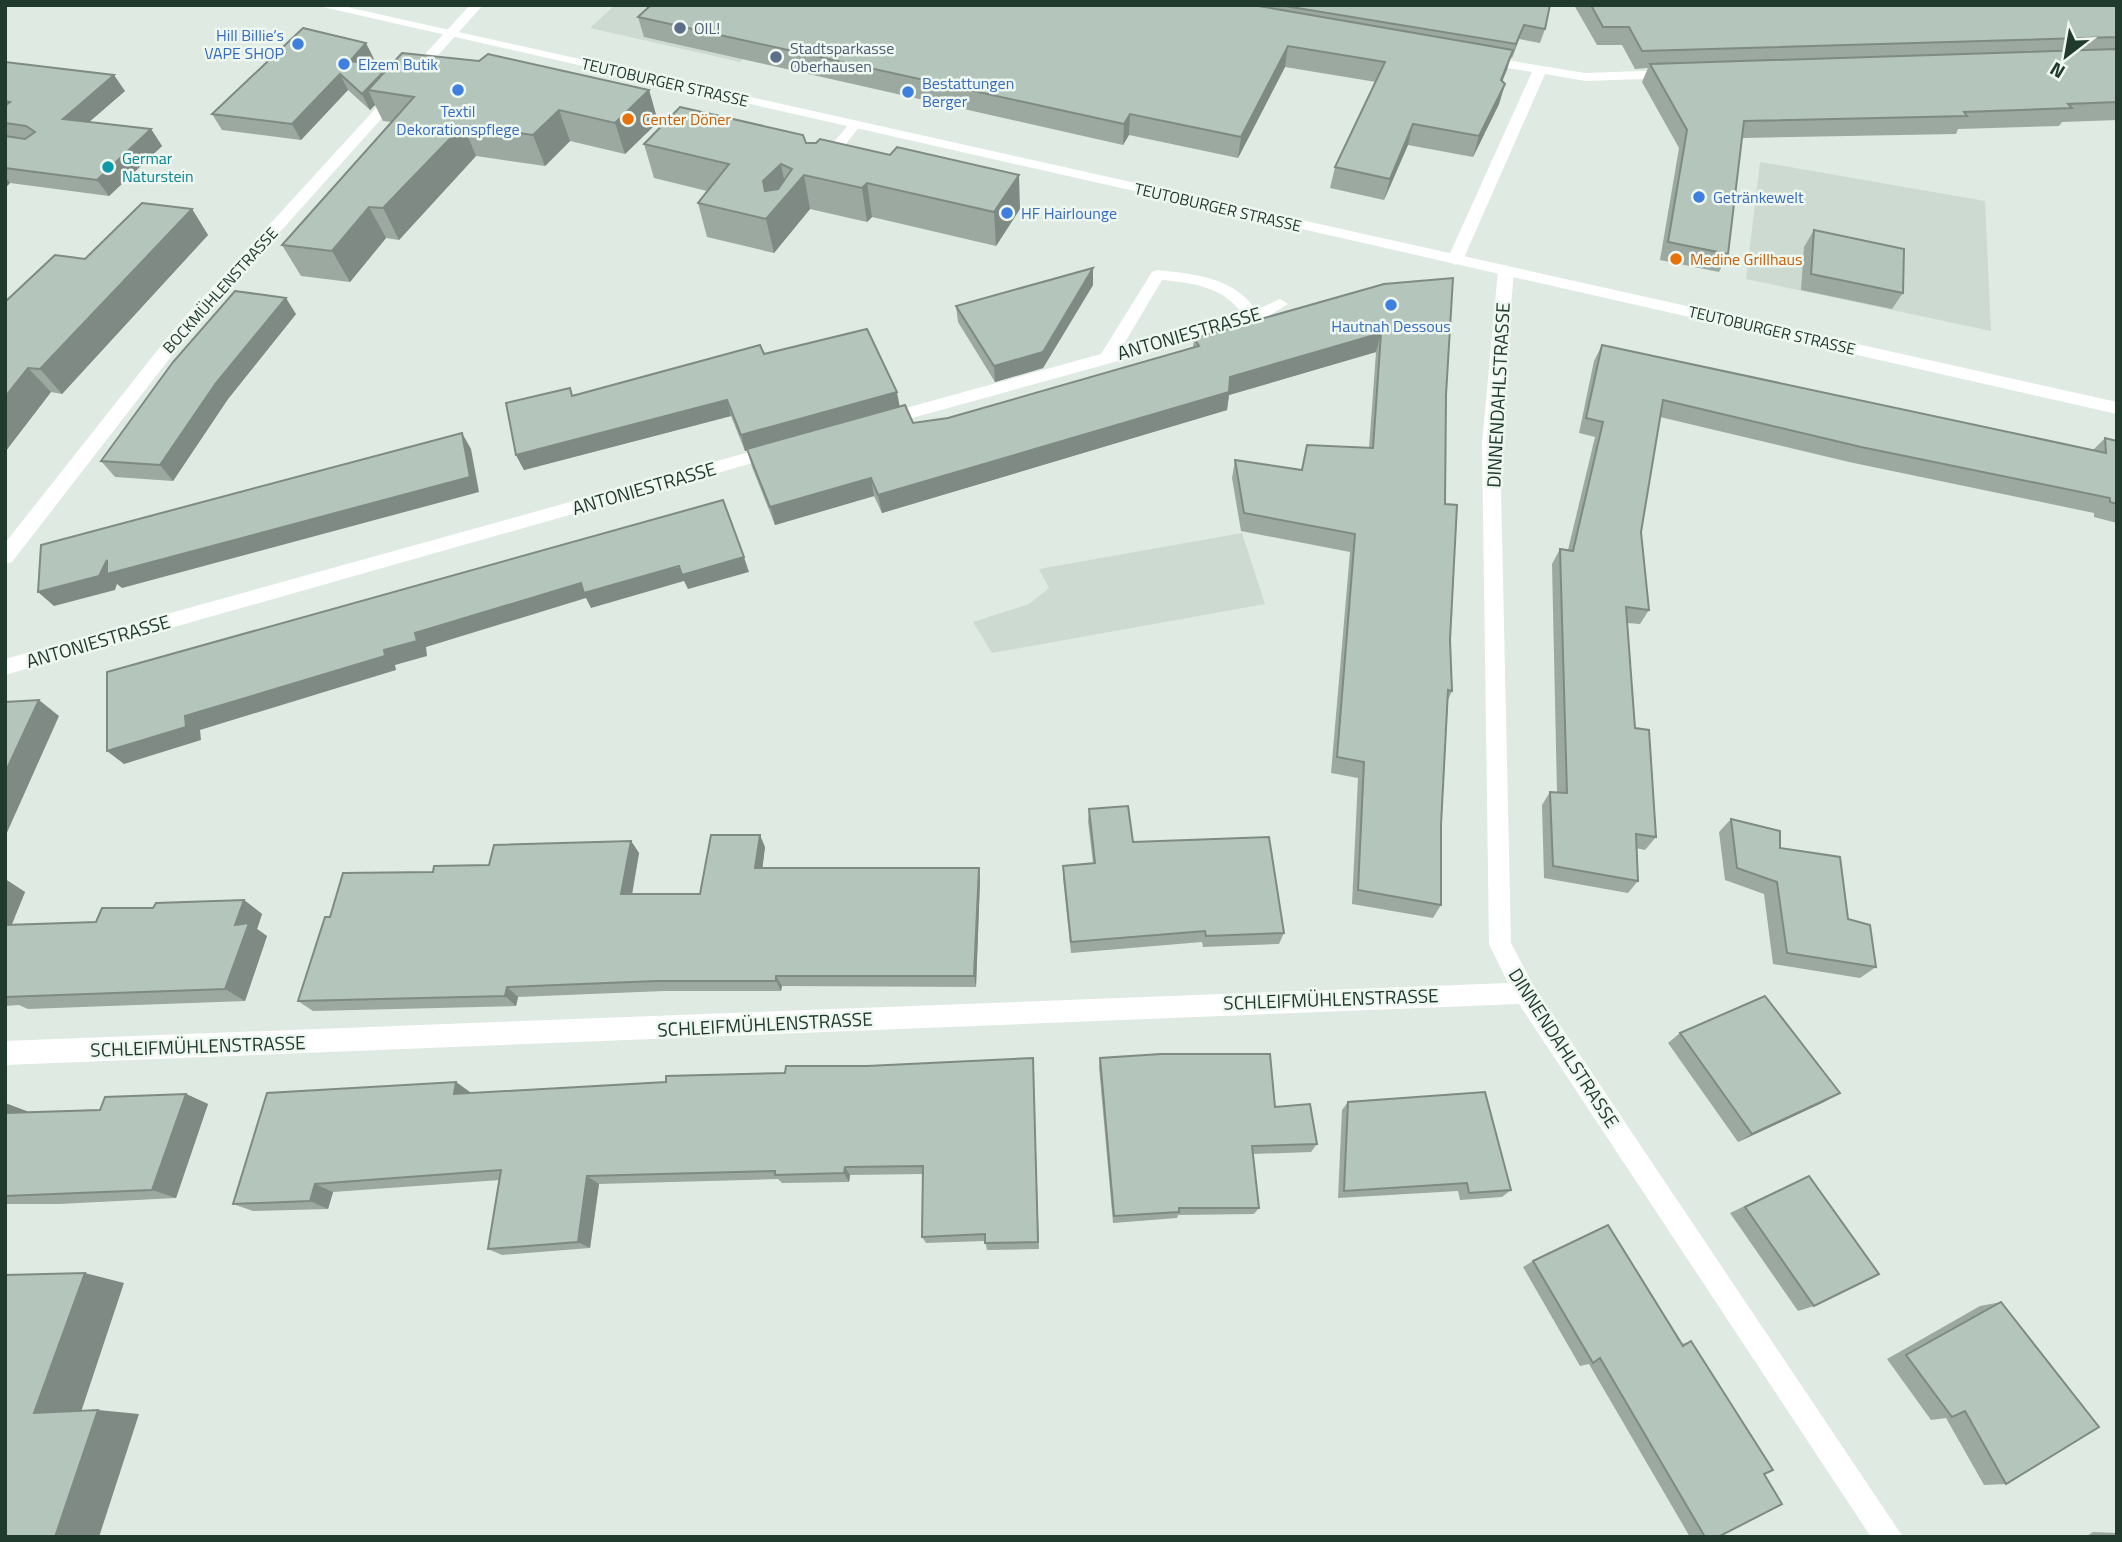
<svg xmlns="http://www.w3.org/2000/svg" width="2122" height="1542" viewBox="0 0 2122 1542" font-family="'Titillium Web',sans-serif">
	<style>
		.built { fill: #cddad1 }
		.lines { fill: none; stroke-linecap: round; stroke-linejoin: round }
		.service { fill: #fff; fill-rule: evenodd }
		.minor { fill: #fff; fill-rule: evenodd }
		.secondary { fill: #fff; fill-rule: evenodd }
		.wall { fill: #9ba9a1 }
		.shaded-wall { fill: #7e8a83 }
		.building { fill: #b4c5bb; stroke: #7e8a83; stroke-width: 2; fill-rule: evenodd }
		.service-dot { fill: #5c6f8a; stroke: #eff7f1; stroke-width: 2.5 }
		.shop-dot { fill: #3f7fe0; stroke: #eff7f1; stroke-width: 2.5 }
		.food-dot { fill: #e8710a; stroke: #eff7f1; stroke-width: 2.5 }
		.culture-dot { fill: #0f9aa8; stroke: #eff7f1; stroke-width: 2.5 }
		.labels { text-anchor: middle; stroke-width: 5; stroke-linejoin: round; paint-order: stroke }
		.far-service-label { font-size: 16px; fill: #4e5e75; stroke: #eff7f1; text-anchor: start }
		.far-shop-label { font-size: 16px; fill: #366cbe; stroke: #eff7f1; text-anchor: start }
		.far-street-label { font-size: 16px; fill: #203a2d; stroke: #eff7f1 }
		.far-food-label { font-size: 16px; fill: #c56008; stroke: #eff7f1; text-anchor: start }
		.far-culture-label { font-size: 16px; fill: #0d838f; stroke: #eff7f1; text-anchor: start }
		.street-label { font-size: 19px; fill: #203a2d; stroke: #eff7f1 }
	</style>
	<rect width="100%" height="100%" fill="#dfeae2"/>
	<g class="built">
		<polygon points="615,5 794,5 740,62 590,28"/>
		<polygon points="1760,162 1985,201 1991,331 1746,279"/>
		<polygon points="1242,533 1265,604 992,653 973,622 1029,604 1049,588 1039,569"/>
	</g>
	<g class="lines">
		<polygon class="service" points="851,122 861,125 829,165 819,165 819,159"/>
		<g class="minor">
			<polygon points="470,5 483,5 187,336 12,562 5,564 5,543 175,328"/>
			<polygon points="1482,56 1585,73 1672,70 1679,74 1672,78 1585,81 1545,74 1463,260 1455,265 1447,260 1532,72 1477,63 1477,57"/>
			<polygon points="1506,265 1514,270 1500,444 1511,943 1533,985 1903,1537 1871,1537 1519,1004 5,1065 5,1041 1508,983 1489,944 1482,444 1498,270"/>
			<path d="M1157,270C1194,274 1234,277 1256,310L1280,299L1288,304L1259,322L883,426L874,420L877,416L1101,354L1152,272ZM1162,280C1193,283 1225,287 1243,315L1121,349Z"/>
			<polygon points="775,445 781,447 784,451 781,455 5,675 5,659"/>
		</g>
		<polygon class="secondary" points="314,5 338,5 2117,402 2117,414"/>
	</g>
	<g class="wall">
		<polygon points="640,5 1550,5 1545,29 1540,43 1519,39 1512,58 1510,58 1502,81 1505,84 1499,104 1473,157 1408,145 1384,200 1330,188 1335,167 1376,82 1285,67 1238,158 1129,135 1123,145 644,37 638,17 649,7"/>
		<polygon points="1574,5 2117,5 2117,120 2062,122 2059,126 1958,129 1956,134 1742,138 1728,254 1719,272 1660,260 1679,148 1642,82 1648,68 1635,69 1622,45 1597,45"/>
		<polygon points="374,59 370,64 389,67 649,90 658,122 625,154 570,141 545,166 476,156 399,240 386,238 350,282 301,276 282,245 392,122 383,121 375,105 370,110 348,90 301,140 222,130 212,114"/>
		<polygon points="5,62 125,91 89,122 151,129 162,146 109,196 10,183 5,188"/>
		<polygon points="806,143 1020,209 996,246 872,217 867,222 810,209 774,253 707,237 698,203 707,191 654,178 644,144"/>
		<polygon points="192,209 208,235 62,394 51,392 5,452 5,302 85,259"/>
		<polygon points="1814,230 1903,293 1892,309 1801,290 1804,247"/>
		<polygon points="1384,284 1446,395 1445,504 1452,691 1448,700 1441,825 1441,905 1433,918 1352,904 1358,778 1331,773 1350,552 1241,531 1232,478 1235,460 1302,470 1369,448 1376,352 1229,395 1227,410 882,513 874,496 775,525 752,467 747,450 745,451 731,416 524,470 516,455 573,395 764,354 900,407 913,423 948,418 1193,348 1194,338"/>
		<polygon points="1093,285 1043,368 995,382 958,322 956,306"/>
		<polygon points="296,314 228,399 173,481 115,477 101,461"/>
		<polygon points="1602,345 2093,450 2105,438 2117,441 2117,523 2094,517 2094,513 1849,462 1660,417 1641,532 1649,610 1640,624 1627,623 1635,728 1656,837 1645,850 1636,848 1638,881 1628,893 1544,878 1542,805 1550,792 1557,792 1552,564 1560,549 1568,550 1595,437 1579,433 1594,361"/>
		<polygon points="1089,809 1133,842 1284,933 1279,944 1203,947 1202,942 1071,953 1063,878 1063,866 1093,863 1088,821"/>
		<polygon points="1731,819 1780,848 1848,919 1876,967 1860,978 1773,964 1764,894 1725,880 1719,832"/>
		<polygon points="631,841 639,853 632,894 700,894 765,847 762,868 979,868 980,880 976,987 782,986 781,991 664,991 518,997 516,1006 313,1011 298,1001 330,917 433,872 489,865"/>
		<polygon points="5,879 25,892 11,925 96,922 153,908 244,900 262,914 257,929 267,936 245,1001 28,1009 19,1005 5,1006"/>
		<polygon points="1680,1033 1824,1102 1738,1142 1668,1043"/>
		<polygon points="1033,1058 1039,1249 987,1250 985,1241 926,1243 922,1237 923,1174 850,1175 849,1182 782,1183 778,1179 599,1184 590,1248 502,1255 488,1249 500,1180 333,1192 328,1209 253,1211 233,1204 456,1082 470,1093 666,1082 867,1066"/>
		<polygon points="1100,1058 1275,1107 1317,1144 1311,1152 1253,1154 1259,1208 1254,1214 1178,1215 1177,1218 1113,1223 1099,1067"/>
		<polygon points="186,1094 208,1104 176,1198 59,1204 5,1204 5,1103 29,1112 100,1110"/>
		<polygon points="1348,1102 1511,1190 1502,1197 1460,1200 1458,1191 1338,1198 1342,1110"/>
		<polygon points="1793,1183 1814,1306 1798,1311 1730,1213"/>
		<polygon points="1533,1261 1682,1344 1691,1341 1764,1474 1718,1537 1690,1537 1589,1364 1580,1366 1523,1267"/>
		<polygon points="2001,1302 2006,1484 1984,1485 1946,1418 1931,1420 1887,1359 1980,1306"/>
		<polygon points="2093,1532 2117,1533 2117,1537 2085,1537"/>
	</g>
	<g class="shaded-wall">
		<polygon points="1524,25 1519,39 1512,58 1516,44"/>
		<polygon points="366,43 374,59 358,78 350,61"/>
		<polygon points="1288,46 1285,67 1238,158 1241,137"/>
		<polygon points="1513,50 1507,70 1494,101 1501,80"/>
		<polygon points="389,66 396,82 368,90 375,105 370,110 362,94"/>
		<polygon points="340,74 348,90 301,140 292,124"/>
		<polygon points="114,75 125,91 74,135 63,119"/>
		<polygon points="1505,84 1499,104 1473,157 1479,136"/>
		<polygon points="649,90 658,122 625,154 615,123"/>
		<polygon points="559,110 570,141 545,166 533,135"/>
		<polygon points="1130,114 1129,135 1123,145 1124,124"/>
		<polygon points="1413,124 1408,145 1384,200 1390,179"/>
		<polygon points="463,125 476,156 399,240 383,208"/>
		<polygon points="151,129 162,146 109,196 97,180"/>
		<polygon points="781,164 787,194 804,175 810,209 774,253 766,219 763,181"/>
		<polygon points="1019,175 1020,209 996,246 994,212"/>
		<polygon points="5,177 10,183 5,188"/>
		<polygon points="867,183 872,217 867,222 862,188"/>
		<polygon points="369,207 386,238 350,282 332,251"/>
		<polygon points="192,209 208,235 62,394 40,369"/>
		<polygon points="1093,268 1093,285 1043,368 995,382 994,366"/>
		<polygon points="286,298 296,314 228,399 173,481 160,465 216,383"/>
		<polygon points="1381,333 1376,352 1229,395 1227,410 882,513 878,495 1230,377"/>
		<polygon points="28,368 51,392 5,452 5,397"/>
		<polygon points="897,392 900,408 745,451 741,435"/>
		<polygon points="727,400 731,416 524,470 516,455"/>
		<polygon points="462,433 471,449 479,492 122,588 117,584 115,590 54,606 38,592 107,560"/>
		<polygon points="871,478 874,496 775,525 770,507"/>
		<polygon points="744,557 749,572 688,589 684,581 591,608 586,598 426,647 427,656 395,665 396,670 200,730 201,740 124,764 107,751 185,716 384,650 415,633 581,583"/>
		<polygon points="39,700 59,716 5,837 5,773"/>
		<polygon points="760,835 765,847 761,880 755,868"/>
		<polygon points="631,841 639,853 630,906 621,894"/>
		<polygon points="979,868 980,880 976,987 974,976"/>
		<polygon points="5,879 25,892 6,939 5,939"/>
		<polygon points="244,900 262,914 257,929 267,936 245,1001 225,989 235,925"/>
		<polygon points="776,976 782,986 781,991 776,981"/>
		<polygon points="507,987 518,997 516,1006 505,996"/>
		<polygon points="456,1082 470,1092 468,1103 454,1094"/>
		<polygon points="1840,1093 1824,1102 1738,1142 1752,1134"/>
		<polygon points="186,1094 208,1104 176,1198 152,1190"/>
		<polygon points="5,1103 29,1112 5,1116"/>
		<polygon points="845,1167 850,1175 849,1182 844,1173"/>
		<polygon points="587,1176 599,1184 590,1248 578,1242"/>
		<polygon points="315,1184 333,1192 328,1209 310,1201"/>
		<polygon points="85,1273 124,1283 79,1418 34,1413"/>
		<polygon points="98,1410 139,1414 99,1537 55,1537"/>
	</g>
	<g class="building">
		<polygon points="651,5 1253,5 1513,50 1501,80 1505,84 1479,136 1413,124 1390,179 1335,167 1385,62 1288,46 1241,137 1130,114 1124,124 638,17"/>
		<polygon points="1279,5 1550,5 1545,29 1524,25 1516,44"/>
		<polygon points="1591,5 2117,5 2117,37 1642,51 1629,27 1603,27"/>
		<polygon points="303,28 366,43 350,61 389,66 362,94 340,74 292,124 212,114"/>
		<polygon points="2117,49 2117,102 2068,104 2072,108 1964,112 1967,116 1744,121 1728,254 1668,242 1687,130 1650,64"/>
		<polygon points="402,53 479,61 488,54 649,90 615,123 559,110 533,135 463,125 383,208 369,207 332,251 282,245 414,97 368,90"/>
		<polygon points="5,62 114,75 63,119 151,129 97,180 5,168 5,136 25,139 35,132 26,126 5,123 5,106 10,102 5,101"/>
		<path d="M680,107L803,135L806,143H816L820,139L890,155L897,147L1019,175L994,212L867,183L862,188L804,175L766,219L698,203L729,164L644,144ZM781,164L792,169L778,189L765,191L763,181Z"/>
		<polygon points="142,203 192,209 40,369 28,368 5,397 5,302 55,255 85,259"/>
		<polygon points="1814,230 1904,249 1903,293 1811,274"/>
		<polygon points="1093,268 1043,352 994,366 956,306"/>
		<polygon points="1453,278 1446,395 1445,504 1457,505 1450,640 1452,691 1448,690 1441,825 1441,905 1358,890 1364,762 1337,757 1355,534 1244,513 1235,460 1302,470 1307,445 1373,448 1381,333 1230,377 1229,392 878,495 871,478 770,507 747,449 905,405 913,423 948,418 1199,346 1194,338 1384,284"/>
		<polygon points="235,291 286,298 216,383 160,465 101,461 173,362"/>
		<polygon points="867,329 897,392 741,435 727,400 516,455 506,403 570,388 572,396 760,345 764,354"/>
		<polygon points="1602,345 2106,453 2105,438 2117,441 2117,504 2110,502 2110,498 1861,447 1663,400 1641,532 1649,610 1626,607 1635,728 1649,730 1656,837 1636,834 1638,881 1553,866 1550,792 1567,793 1560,549 1573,551 1603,422 1586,418"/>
		<polygon points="462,433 470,477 107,574 107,560 99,576 38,592 41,545"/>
		<polygon points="723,500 744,557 682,575 679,566 584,593 581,583 415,633 417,641 384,650 385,656 185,716 186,727 107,751 107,672"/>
		<polygon points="39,700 5,773 5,702"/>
		<polygon points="1128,806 1133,842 1269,837 1284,933 1206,936 1205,931 1071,942 1063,866 1095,863 1089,809"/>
		<polygon points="1731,819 1780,831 1780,848 1840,857 1848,919 1870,925 1876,967 1787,953 1777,882 1737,868"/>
		<polygon points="711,835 760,835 755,868 979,868 974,976 776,976 776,981 656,981 507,987 505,996 298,1001 325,917 330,917 343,873 433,872 434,866 489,865 494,845 631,841 621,894 700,894"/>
		<polygon points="244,900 235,925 249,923 225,989 5,997 6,992 5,992 5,925 96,922 102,908 153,908 156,903"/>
		<polygon points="1765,996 1840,1093 1752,1134 1680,1033"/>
		<polygon points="1161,1054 1270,1054 1275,1107 1310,1104 1317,1144 1252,1146 1259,1208 1179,1208 1179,1212 1114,1216 1100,1058"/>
		<polygon points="1033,1058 1038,1242 985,1243 985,1234 922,1237 923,1166 845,1167 844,1173 775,1175 775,1171 587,1176 578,1242 488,1249 501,1170 315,1184 310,1201 233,1204 267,1093 456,1082 454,1094 666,1082 666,1076 785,1073 786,1066 867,1066"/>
		<polygon points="1485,1092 1511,1190 1469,1193 1467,1183 1344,1191 1348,1102"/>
		<polygon points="186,1094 152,1190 5,1196 5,1113 100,1110 105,1097"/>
		<polygon points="1809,1176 1879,1274 1814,1306 1745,1207"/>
		<polygon points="1608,1225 1683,1346 1691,1341 1773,1470 1764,1474 1782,1504 1718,1537 1705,1537 1600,1358 1593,1363 1533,1261"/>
		<polygon points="85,1273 34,1413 98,1410 55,1537 5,1537 5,1275"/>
		<polygon points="2001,1302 2099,1427 2006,1484 1965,1411 1952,1417 1906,1355"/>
	</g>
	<g class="service-dot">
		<circle cx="680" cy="28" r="7"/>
		<circle cx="776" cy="57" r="7"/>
	</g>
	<g class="shop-dot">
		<circle cx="298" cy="44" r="7"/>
		<circle cx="344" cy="64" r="7"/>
		<circle cx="458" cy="90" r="7"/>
		<circle cx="908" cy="92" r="7"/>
		<circle cx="1699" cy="197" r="7"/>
		<circle cx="1007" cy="213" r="7"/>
		<circle cx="1391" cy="305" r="7"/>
	</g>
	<g class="food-dot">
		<circle cx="628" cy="119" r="7"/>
		<circle cx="1676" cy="259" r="7"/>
	</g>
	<circle class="culture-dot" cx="108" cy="167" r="7"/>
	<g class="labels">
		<g class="far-service-label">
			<text x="694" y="34">OIL!</text>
			<text x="790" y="54">Stadtsparkasse<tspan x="790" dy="18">Oberhausen</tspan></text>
		</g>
		<g class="far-shop-label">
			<text x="284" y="41" text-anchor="end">Hill Billie’s<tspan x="284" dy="18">VAPE SHOP</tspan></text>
			<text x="358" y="70">Elzem Butik</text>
			<text x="922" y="89">Bestattungen<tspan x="922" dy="18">Berger</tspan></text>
			<text x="458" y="117" text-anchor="middle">Textil<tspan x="458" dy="18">Dekorationspflege</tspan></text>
			<text x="1713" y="203">Getränkewelt</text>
			<text x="1021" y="219">HF Hairlounge</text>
			<text x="1391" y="332" text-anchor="middle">Hautnah Dessous</text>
		</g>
		<g class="far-street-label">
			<text transform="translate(665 82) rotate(13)" y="6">TEUTOBURGER STRASSE</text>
			<text transform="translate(1218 207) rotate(13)" y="6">TEUTOBURGER STRASSE</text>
			<text transform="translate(220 290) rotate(-48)" y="6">BOCKMÜHLENSTRASSE</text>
			<text transform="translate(1772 330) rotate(13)" y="6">TEUTOBURGER STRASSE</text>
		</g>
		<g class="far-food-label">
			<text x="642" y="125">Center Döner</text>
			<text x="1690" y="265">Medine Grillhaus</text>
		</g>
		<g class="far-culture-label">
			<text x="122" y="164">Germar<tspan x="122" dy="18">Naturstein</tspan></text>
		</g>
		<g class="street-label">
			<text transform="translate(1189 333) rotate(-16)" y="7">ANTONIESTRASSE</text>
			<text transform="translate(1498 395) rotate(-87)" y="7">DINNENDAHLSTRASSE</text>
			<text transform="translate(644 488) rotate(-16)" y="7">ANTONIESTRASSE</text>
			<text transform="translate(98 641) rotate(-16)" y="7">ANTONIESTRASSE</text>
			<text transform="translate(1331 999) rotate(-2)" y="7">SCHLEIFMÜHLENSTRASSE</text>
			<text transform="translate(765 1024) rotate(-3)" y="7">SCHLEIFMÜHLENSTRASSE</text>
			<text transform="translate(198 1046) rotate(-2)" y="7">SCHLEIFMÜHLENSTRASSE</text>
			<text transform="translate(1564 1048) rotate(57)" y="7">DINNENDAHLSTRASSE</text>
		</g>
	</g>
	<rect width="2122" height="1542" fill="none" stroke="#203a2d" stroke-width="14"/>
	<g transform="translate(2066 56) rotate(211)" stroke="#eff7f1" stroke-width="5" paint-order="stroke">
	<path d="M0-5L12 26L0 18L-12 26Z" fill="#203a2d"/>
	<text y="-10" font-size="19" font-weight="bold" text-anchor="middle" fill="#203a2d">N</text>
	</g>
</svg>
